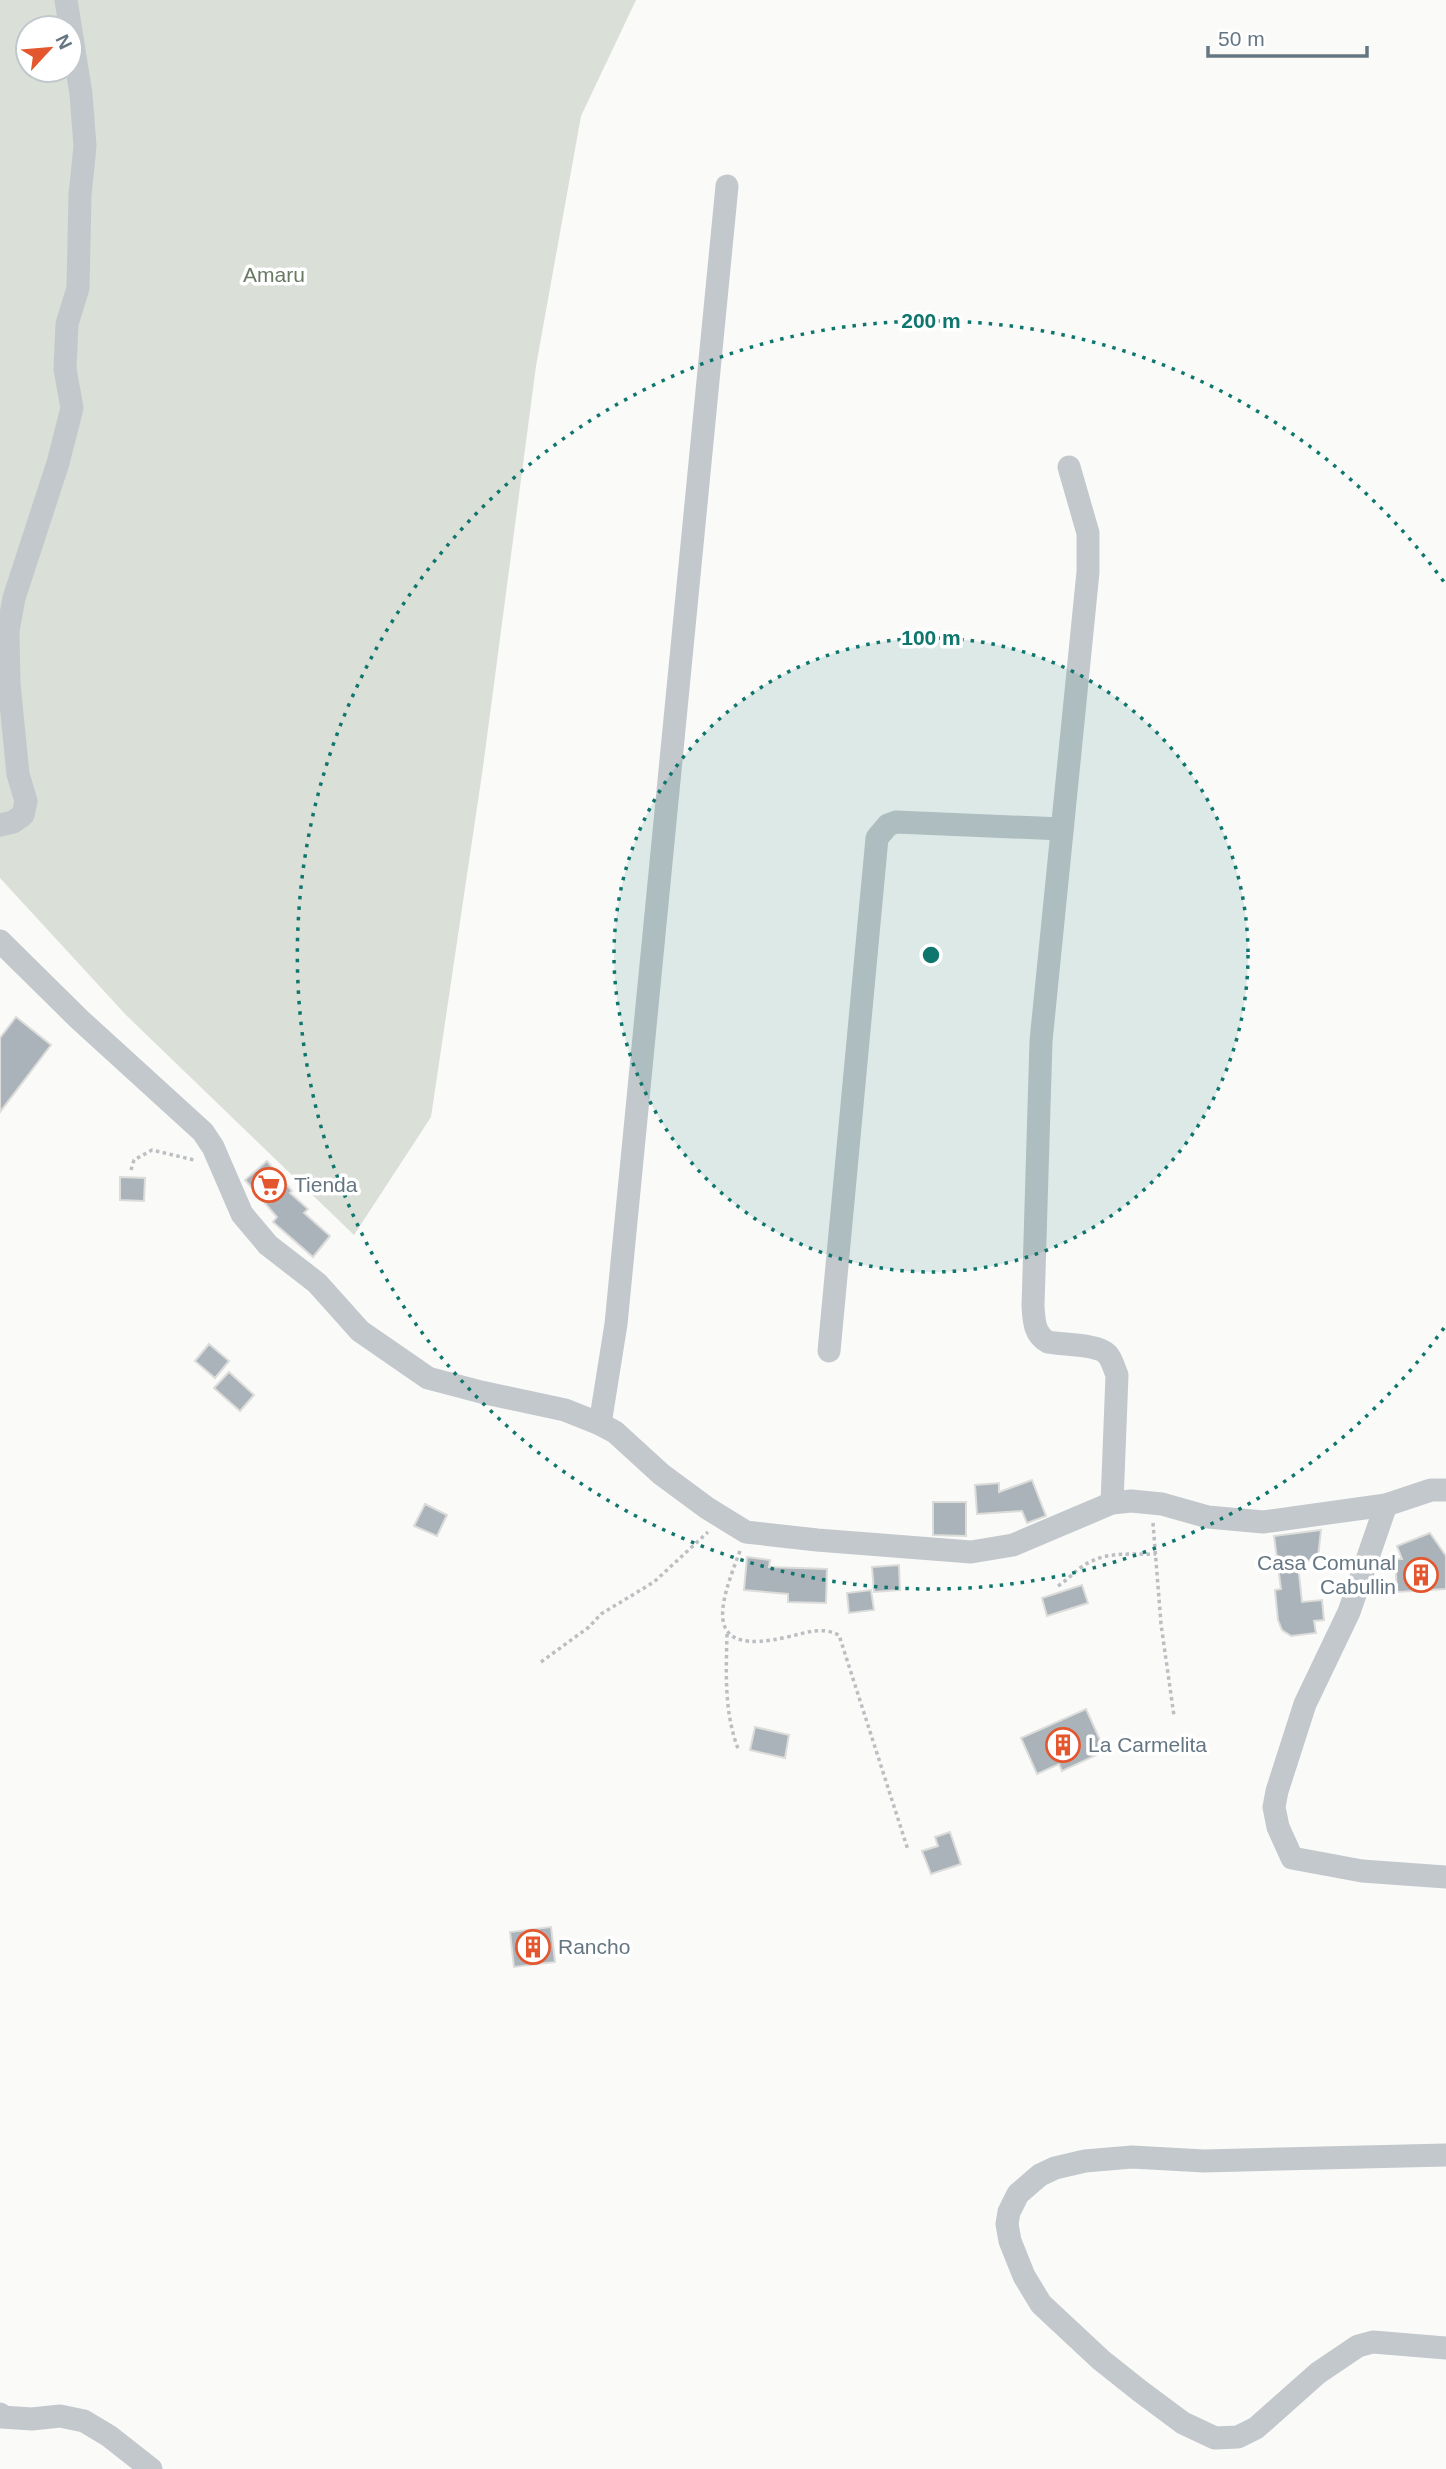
<svg xmlns="http://www.w3.org/2000/svg" width="1446" height="2469" viewBox="0 0 1446 2469" font-family="Arial,sans-serif">
	<style>
		.green { fill: #dadfd7; fill-rule: evenodd }
		.building { fill: #aab3b9; stroke: #dcdcda; stroke-width: 2 }
		.lines { fill: none; stroke-linecap: round; stroke-linejoin: round }
		.path { stroke: #bbbfc2; stroke-width: 3.5; stroke-dasharray: 3.5 3.5; stroke-linecap: butt }
		.minor { stroke: #c3c8cc; stroke-width: 23 }
		.ring { fill: none; stroke: #0f766e; stroke-width: 3.5; stroke-dasharray: 3.5 7 }
		.labels { text-anchor: middle; stroke-width: 7; stroke-linejoin: round; paint-order: stroke }
		.park-label { font-size: 21px; fill: #687a64; stroke: #fff }
		.poi-label { font-size: 21px; fill: #657683; stroke: #fff; text-anchor: start }
		.centre { fill: #0f766e; stroke: #fff; stroke-width: 3.5 }
		.ring-label { font-size: 21px; text-anchor: middle; font-weight: bold; fill: #0f766e; stroke: #fff; stroke-width: 7; stroke-linejoin: round; paint-order: stroke }
	</style>
	<rect width="100%" height="100%" fill="#fafaf8"/>
	<path class="green" d="M0,0H636L581,116L536,366L483,767L431,1117L354,1235L126,1015L0,878ZM28,28H70V70H28Z"/>
	<g class="building">
		<polygon points="16,1017 51,1045 0,1112 0,1038"/>
		<polygon points="267,1161 292,1191 290,1193 308,1209 304,1213 330,1236 313,1257 273,1222 277,1217 245,1180"/>
		<polygon points="120,1177 145,1178 144,1201 120,1200"/>
		<polygon points="209,1344 229,1361 215,1378 195,1361"/>
		<polygon points="229,1372 254,1395 240,1411 214,1388"/>
		<polygon points="1032,1480 1046,1516 1027,1523 1022,1511 977,1514 975,1485 999,1483 999,1492"/>
		<polygon points="933,1502 966,1502 966,1536 933,1535"/>
		<polygon points="425,1504 447,1515 437,1536 414,1526"/>
		<polygon points="1321,1530 1318,1557 1298,1565 1302,1602 1322,1600 1324,1620 1314,1621 1316,1633 1291,1636 1282,1630 1278,1620 1275,1590 1281,1589 1274,1536"/>
		<polygon points="1430,1533 1446,1556 1446,1589 1397,1592 1395,1559 1402,1559 1397,1546"/>
		<polygon points="747,1557 770,1560 769,1567 827,1569 826,1603 788,1602 788,1594 744,1590"/>
		<polygon points="899,1565 900,1590 874,1592 872,1567"/>
		<polygon points="1082,1585 1088,1603 1047,1616 1042,1598"/>
		<polygon points="871,1590 874,1610 849,1613 847,1593"/>
		<polygon points="1086,1709 1105,1751 1062,1771 1059,1764 1037,1774 1021,1738"/>
		<polygon points="755,1727 789,1735 785,1758 750,1750"/>
		<polygon points="950,1832 961,1864 931,1874 922,1851 938,1846 935,1837"/>
		<polygon points="551,1927 555,1962 514,1967 510,1932"/>
	</g>
	<g class="lines">
		<g class="path">
			<polyline points="131,1170 134,1160 152,1150 194,1160"/>
			<polyline points="1153,1523 1161,1624 1174,1716"/>
			<path d="M740,1551C719,1606 701,1657 787,1637C806,1633 821,1626 839,1635L908,1850"/>
			<path d="M1058,1586C1066,1581 1072,1574 1080,1568C1105,1550 1127,1555 1156,1554"/>
			<path d="M727,1634C726,1674 724,1714 739,1751"/>
			<polyline points="541,1662 589,1627 601,1614 654,1582 708,1532"/>
		</g>
		<g class="minor">
			<path d="M1069,467L1088,533V572L1041,1041L1033,1306C1034,1321 1034,1334 1048,1342C1062,1345 1098,1344 1107,1354C1112,1359 1114,1368 1117,1375L1112,1503"/>
			<polyline points="0,825 13,822 23,815 26,801 18,774 9,684 8,631 14,598 58,463 72,408 65,369 67,324 78,288 80,195 85,146 81,94 66,0"/>
			<polyline points="0,941 79,1019 203,1132 213,1147 242,1214 268,1245 317,1283 360,1331 428,1378 481,1392 565,1410 600,1424 615,1432 661,1474 707,1508 746,1532 817,1540 971,1552 1013,1545 1112,1503 1131,1501 1162,1504 1208,1517 1263,1522 1386,1505 1431,1490 1446,1490"/>
			<polyline points="829,1351 877,838 888,825 896,822 1062,829"/>
			<polyline points="600,1424 616,1324 727,186"/>
			<polyline points="1386,1505 1349,1612 1305,1704 1277,1791 1274,1807 1278,1827 1292,1858 1362,1871 1446,1877"/>
			<polyline points="1446,2155 1204,2161 1132,2157 1085,2161 1055,2168 1040,2175 1018,2194 1009,2212 1007,2224 1010,2241 1024,2276 1041,2304 1101,2360 1140,2391 1183,2423 1215,2438 1238,2437 1256,2428 1318,2373 1358,2346 1373,2342 1446,2348"/>
			<polyline points="0,2414 2,2417 32,2419 60,2416 84,2421 109,2436 151,2469"/>
		</g>
	</g>
	<circle cx="931" cy="955" r="317" fill="#0f766e" fill-opacity=".12"/>
	<g class="ring">
		<circle cx="931" cy="955" r="317"/>
		<path d="M1444 1328A634 634 0 1 1 1444 582"/>
	</g>
	<defs>
		<g id="supermarket-ring" transform="scale(1.75)"><circle r="9.5" fill="#fff" stroke="#e4572e" stroke-width="1.5"/><path d="M-6-5.5h2.5l.6 2H6L4.5 2H-2.5L-4.4-4H-6ZM-1.5 3.2a1.3 1.3 0 1 0 .1 0ZM3 3.2a1.3 1.3 0 1 0 .1 0Z" fill="#e4572e"/></g>
		<g id="building-ring" transform="scale(1.75)"><circle r="9.5" fill="#fff" stroke="#e4572e" stroke-width="1.5"/><path d="M-4-6H4V6H1V3H-1V6H-4ZM-2.5-4.3h1.7v1.8h-1.7ZM.8-4.3h1.7v1.8H.8ZM-2.5-1h1.7V.8h-1.7ZM.8-1h1.7V.8H.8Z" fill="#e4572e"/></g>
	</defs>
	<g fill-rule="evenodd">
		<use href="#supermarket-ring" x="269" y="1185"/>
		<use href="#building-ring" x="1421" y="1575"/>
		<use href="#building-ring" x="1063" y="1745"/>
		<use href="#building-ring" x="533" y="1947"/>
	</g>
	<g class="labels">
		<g class="park-label">
			<text x="274" y="282">Amaru</text>
		</g>
		<g class="poi-label">
			<text x="294" y="1192">Tienda</text>
			<text x="1396" y="1570" text-anchor="end">Casa Comunal<tspan x="1396" dy="24">Cabullin</tspan></text>
			<text x="1088" y="1752">La Carmelita</text>
			<text x="558" y="1954">Rancho</text>
		</g>
	</g>
	<circle cx="931" cy="955" r="10" class="centre"/>
	<g class="ring-label">
		<text x="931" y="328">200 m</text>
		<text x="931" y="645">100 m</text>
	</g>
	<g transform="translate(49 49) rotate(64)"><circle r="33" fill="#ffffff" stroke="#c1c8cd" stroke-width="2"/>
	<path d="M0-5L12 26L0 18L-12 26Z" fill="#e4572e"/>
	<text y="-10" font-size="19" font-weight="bold" text-anchor="middle" fill="#657683">N</text>
	</g>
	<path d="M1208 46v10h159v-10" fill="none" stroke="#657683" stroke-width="3.5"/>
	<text x="1218" y="46" font-size="21" fill="#657683" stroke="#ffffff" stroke-width="5" paint-order="stroke">50 m</text>
</svg>
